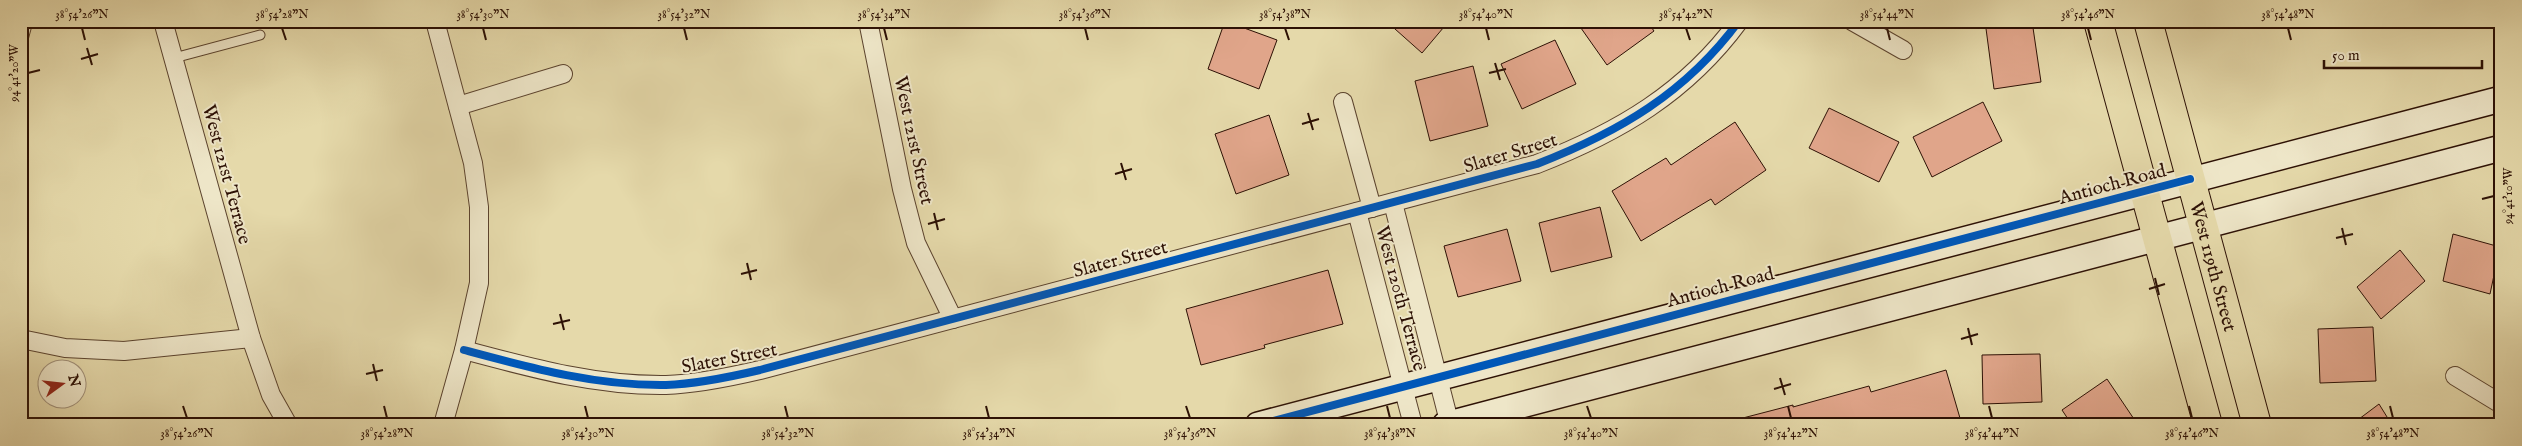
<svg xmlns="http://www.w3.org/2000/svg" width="2522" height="446" viewBox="0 0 2522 446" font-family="'IM FELL English',serif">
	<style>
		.building { fill: #e0a58a; stroke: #2d1105 }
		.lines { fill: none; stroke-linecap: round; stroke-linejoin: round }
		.service-casing { stroke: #5b432e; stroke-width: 11 }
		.minor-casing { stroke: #5b432e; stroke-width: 20 }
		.secondary-casing { stroke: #2d1105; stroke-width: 28 }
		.primary-casing { stroke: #2d1105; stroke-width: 30 }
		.service { stroke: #eee6c8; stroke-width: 9 }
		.minor { stroke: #eee6c8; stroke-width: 18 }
		.secondary { stroke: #eee6c8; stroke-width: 25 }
		.primary { stroke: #e5d9aa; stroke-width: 28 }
		.cycleway-casing { stroke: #eee6c8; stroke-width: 11 }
		.cycleway { stroke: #0057b8; stroke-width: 8 }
		.ticks { fill: none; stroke: #2d1105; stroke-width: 2 }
		.labels { text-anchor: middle; stroke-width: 4; stroke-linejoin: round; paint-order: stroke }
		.street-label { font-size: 19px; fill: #2d1105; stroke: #eee6c8 }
		.neatline { fill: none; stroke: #2d1105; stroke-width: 2 }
		.ticks-label { font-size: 12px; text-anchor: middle; fill: #2d1105 }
	</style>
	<rect width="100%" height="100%" fill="#e5d9aa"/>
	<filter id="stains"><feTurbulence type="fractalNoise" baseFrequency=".004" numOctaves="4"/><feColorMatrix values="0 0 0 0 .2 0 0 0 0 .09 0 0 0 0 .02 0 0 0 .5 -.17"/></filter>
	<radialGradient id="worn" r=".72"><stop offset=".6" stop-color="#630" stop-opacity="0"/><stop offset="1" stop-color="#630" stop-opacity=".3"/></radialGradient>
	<g class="building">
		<polygon points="1225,21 1277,40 1259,89 1208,69"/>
		<polygon points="1386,21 1449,21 1422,53"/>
		<polygon points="1576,21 1647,21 1654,31 1607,65"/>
		<polygon points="1985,21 2032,21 2041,82 1994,89"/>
		<polygon points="1555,40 1576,84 1522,109 1501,64"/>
		<polygon points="1473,66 1488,126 1430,141 1415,81"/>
		<polygon points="1983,102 2002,141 1932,177 1913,137"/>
		<polygon points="1829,108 1899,142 1879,182 1809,148"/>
		<polygon points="1269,115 1289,175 1236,194 1215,134"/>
		<polygon points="1735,122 1766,170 1715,205 1711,199 1641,241 1612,191 1666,158 1671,165"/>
		<polygon points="1600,207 1612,257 1551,272 1539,223"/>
		<polygon points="1507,229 1521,281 1458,297 1444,246"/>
		<polygon points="2453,234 2500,247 2490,294 2443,281"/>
		<polygon points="2400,250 2425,281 2381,319 2357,287"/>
		<polygon points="1328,270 1343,324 1264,345 1265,348 1201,365 1186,309"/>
		<polygon points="2373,327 2376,381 2320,383 2318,329"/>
		<polygon points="2040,354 2042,402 1983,404 1982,355"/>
		<polygon points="1946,370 1962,425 1740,425 1739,419 1793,405 1793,407 1869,386 1871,392"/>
		<polygon points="2107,379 2138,425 2072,425 2062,410"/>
		<polygon points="2379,404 2392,425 2351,425"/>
	</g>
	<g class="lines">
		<g class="service-casing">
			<g id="service">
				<polyline points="21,47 28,21"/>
				<polyline points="174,58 260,35"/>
			</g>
		</g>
		<g class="minor-casing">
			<g id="minor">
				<polyline points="163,21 251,338 271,395 288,425"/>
				<polyline points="435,21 473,163 479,207 479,283 464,350 443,425"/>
				<polyline points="868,21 902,189 916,243 953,319"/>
				<polyline points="1852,21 1903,50"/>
				<polyline points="1343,102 1372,208"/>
				<polyline points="458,106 563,74"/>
				<polyline points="1393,203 1450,425"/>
				<polyline points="1357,212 1413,425"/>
				<polyline points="21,339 65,348 124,351 251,338"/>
				<path d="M464,350C531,368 596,386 666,385C697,384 730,377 760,370L1537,164C1619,132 1686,93 1739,21"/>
				<polyline points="2455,376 2501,404"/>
			</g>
		</g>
		<g class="secondary-casing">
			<g id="secondary">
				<polyline points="1258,425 2501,99"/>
				<polyline points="1445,425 2501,148"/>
			</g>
		</g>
		<g class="primary-casing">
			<g id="primary">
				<polyline points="2098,21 2208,425"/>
				<path id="s1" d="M2148,21L2257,425"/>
			</g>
		</g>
		<use href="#service" class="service"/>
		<use href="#minor" class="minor"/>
		<use href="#secondary" class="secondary"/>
		<use href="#primary" class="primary"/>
		<g class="cycleway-casing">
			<g id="cycleway">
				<path d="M464,350C531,368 596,386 666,385C697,384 730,377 760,370L1537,164C1619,132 1686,93 1739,21"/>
				<polyline points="1258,425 2190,179"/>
			</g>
		</g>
		<use href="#cycleway" class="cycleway"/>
	</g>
	<path class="ticks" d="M82,28L85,40M282,28L286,40M483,28L486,40M684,28L687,40M884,28L887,40M1085,28L1088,40M1285,28L1289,40M1486,28L1489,40M1686,28L1690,40M1887,28L1890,40M2088,28L2091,40M2288,28L2291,40M87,48L92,65M81,59L98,54M1495,63L1500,80M28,73L40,70M1489,73L1506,69M1308,113L1313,130M1302,124L1319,119M1121,163L1126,180M1115,174L1132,169M2482,199L2494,196M934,213L938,230M928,224L945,219M2342,228L2346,245M2336,238L2353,234M747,263L751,280M741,274L757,270M2155,278L2159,295M2149,289L2165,284M560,314L564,330M553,324L570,320M1968,328L1972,345M1961,339L1978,334M373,364L377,381M366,374L383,370M1780,378L1785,395M1774,389L1791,384M183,406L187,418M384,406L387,418M585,406L588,418M785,406L788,418M986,406L989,418M1186,406L1190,418M1387,406L1390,418M1587,406L1591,418M1788,406L1791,418M1989,406L1992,418M2189,406L2192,418M2390,406L2393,418"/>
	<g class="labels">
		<g class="street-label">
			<text transform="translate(915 140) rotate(78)" y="7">West 121st Street</text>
			<text transform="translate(1510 152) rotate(-17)" y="7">Slater Street</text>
			<text transform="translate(228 174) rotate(75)" y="7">West 121st Terrace</text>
			<text transform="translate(2112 183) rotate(-15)" y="7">Antioch Road</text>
			<text transform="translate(1120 258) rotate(-15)" y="7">Slater Street</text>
			<text dy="7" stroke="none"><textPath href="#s1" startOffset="254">West 119th Street</textPath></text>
			<text transform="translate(1720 286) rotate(-15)" y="7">Antioch Road</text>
			<text transform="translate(1402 298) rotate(75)" y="7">West 120th Terrace</text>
			<text transform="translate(729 357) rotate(-11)" y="7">Slater Street</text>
		</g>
	</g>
	<rect width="2522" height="446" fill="none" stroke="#e5d9aa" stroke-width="55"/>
	<g transform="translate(62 384) rotate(75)"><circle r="24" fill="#eee6c8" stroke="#a1917a"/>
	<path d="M0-4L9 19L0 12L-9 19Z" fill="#8f2418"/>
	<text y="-8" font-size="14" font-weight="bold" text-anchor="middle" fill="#2d1105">N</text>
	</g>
	<path d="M2324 60v8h158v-8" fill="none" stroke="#2d1105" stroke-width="2.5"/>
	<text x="2332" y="60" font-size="15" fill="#2d1105" stroke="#eee6c8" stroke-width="4" paint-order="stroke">50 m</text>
	<rect x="28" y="28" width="2466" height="390" class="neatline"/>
	<g class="ticks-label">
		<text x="82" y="18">38°54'26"N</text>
		<text x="282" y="18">38°54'28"N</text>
		<text x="483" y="18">38°54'30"N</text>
		<text x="684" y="18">38°54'32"N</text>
		<text x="884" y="18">38°54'34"N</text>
		<text x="1085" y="18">38°54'36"N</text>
		<text x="1285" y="18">38°54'38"N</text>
		<text x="1486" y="18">38°54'40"N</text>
		<text x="1686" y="18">38°54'42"N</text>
		<text x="1887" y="18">38°54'44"N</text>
		<text x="2088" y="18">38°54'46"N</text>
		<text x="2288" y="18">38°54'48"N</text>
		<text transform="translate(14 73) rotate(-90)" y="4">94°41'20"W</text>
		<text transform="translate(2508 196) rotate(-90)" y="4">94°41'10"W</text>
		<text x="187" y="437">38°54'26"N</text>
		<text x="387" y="437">38°54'28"N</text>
		<text x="588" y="437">38°54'30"N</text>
		<text x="788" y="437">38°54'32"N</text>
		<text x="989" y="437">38°54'34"N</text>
		<text x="1190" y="437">38°54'36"N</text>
		<text x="1390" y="437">38°54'38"N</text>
		<text x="1591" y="437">38°54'40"N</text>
		<text x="1791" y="437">38°54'42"N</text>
		<text x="1992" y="437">38°54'44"N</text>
		<text x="2192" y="437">38°54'46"N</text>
		<text x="2393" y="437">38°54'48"N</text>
	</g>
	<rect width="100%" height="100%" filter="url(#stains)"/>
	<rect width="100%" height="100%" fill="url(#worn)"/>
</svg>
